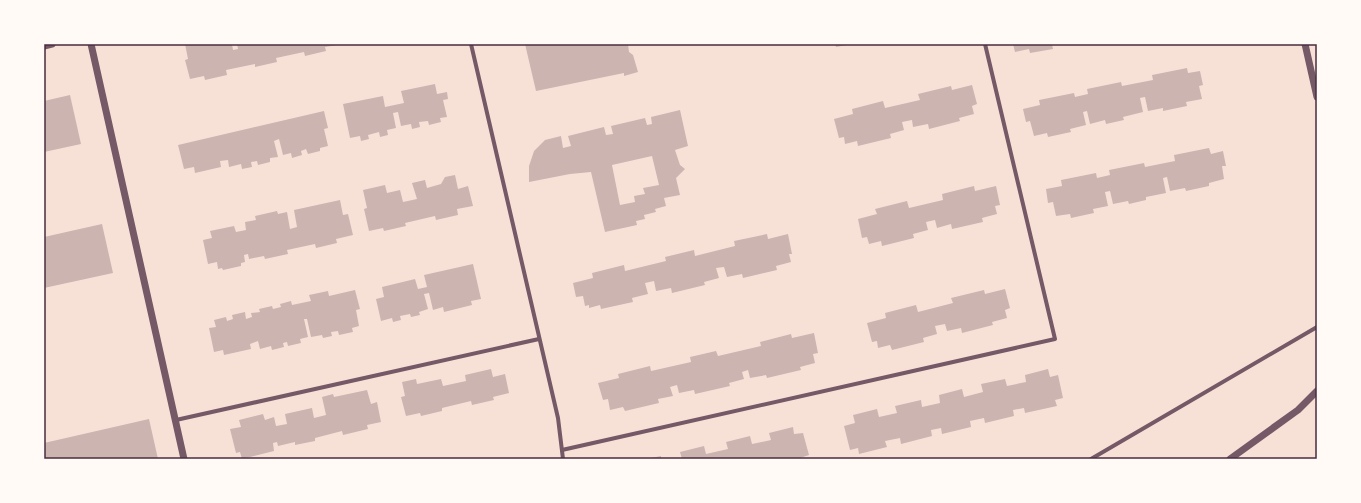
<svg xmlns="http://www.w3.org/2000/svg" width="1361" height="503" viewBox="0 0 1361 503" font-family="'Archivo Narrow',sans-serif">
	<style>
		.building { fill: #ccb4b1; fill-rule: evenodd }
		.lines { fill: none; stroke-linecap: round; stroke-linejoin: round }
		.minor { stroke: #755966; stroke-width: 4 }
		.tertiary { stroke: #755966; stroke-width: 7 }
		.neatline { fill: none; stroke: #4a2c40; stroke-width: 1.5 }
	</style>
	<rect width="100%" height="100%" fill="#f7e1d7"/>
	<g class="building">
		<polygon points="185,44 232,44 233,50 238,49 237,44 337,45 325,47 326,51 305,56 304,52 276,58 277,62 255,67 255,64 226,70 227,75 205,80 204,76 190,79 185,60 188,59"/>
		<polygon points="525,44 628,44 629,52 633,55 638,72 624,76 624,73 536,91"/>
		<polygon points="835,44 847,44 847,45 836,47"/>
		<polygon points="1013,44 1052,44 1053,49 1030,53 1029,49 1015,52"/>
		<polygon points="1187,68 1188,73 1200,71 1203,85 1199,86 1202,99 1186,102 1187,106 1163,111 1163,108 1148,111 1145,97 1140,98 1143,112 1123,117 1124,120 1106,124 1105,120 1090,124 1087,111 1083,112 1086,125 1070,129 1071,132 1048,137 1047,133 1034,136 1030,121 1026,122 1023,109 1040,105 1039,100 1074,93 1075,97 1088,94 1087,89 1121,82 1122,86 1153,80 1152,75"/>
		<polygon points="435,84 437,94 447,92 448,99 443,100 447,117 440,118 441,122 429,125 428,121 419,122 420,127 412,129 411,124 401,126 398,112 393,113 396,128 387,130 388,135 380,137 379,132 368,135 369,139 361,141 360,136 350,138 343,104 383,96 385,107 404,103 401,91"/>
		<polygon points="972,85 977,104 972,106 974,114 959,118 960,121 929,129 928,124 913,127 912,120 902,122 904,130 890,134 891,138 858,146 857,141 845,144 844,137 839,138 834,119 853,114 852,109 883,101 885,108 920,100 918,94 951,86 952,90"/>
		<polygon points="70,95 81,144 44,152 44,101"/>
		<path d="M680,110L688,146L675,150L680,165L685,169L676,178L680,195L664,198L666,206L655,209L656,212L644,215L645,219L636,221L637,225L605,232L591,172L570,174L529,182V166L534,151L545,140L561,136L563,148L571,146L568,136L604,127L606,135L613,134L611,126L645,118L647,125L652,124L651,117ZM652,156L659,185L643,188L645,194L634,196L635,202L620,205L612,165Z"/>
		<polygon points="324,111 328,128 324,129 328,146 320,148 320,151 308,154 306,149 301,151 302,155 292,158 291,153 283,155 279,139 274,141 278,157 270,158 270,162 258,165 257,161 251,162 252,167 242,169 241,164 229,167 228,160 220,161 221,167 195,173 194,167 184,169 178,145"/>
		<polygon points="1209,148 1211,154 1223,151 1226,166 1222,166 1224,179 1209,183 1209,186 1186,191 1185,188 1170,191 1167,177 1163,178 1166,193 1146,197 1146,200 1129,204 1128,201 1113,204 1110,191 1105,192 1108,206 1093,209 1094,213 1071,218 1070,214 1056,216 1053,202 1048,203 1046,189 1062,186 1061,180 1096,173 1097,178 1110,175 1109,170 1144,163 1145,167 1175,161 1174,155"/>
		<polygon points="455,175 458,189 468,186 473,206 457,209 458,215 436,220 435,216 405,223 406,226 384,231 383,228 369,231 364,209 367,208 363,190 385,185 387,193 400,190 403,202 417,199 412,183 425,180 427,188 441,184 445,177"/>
		<polygon points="974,186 975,191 996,186 1000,205 995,206 997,214 982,218 983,222 952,229 951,224 937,228 935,220 926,222 928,230 913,234 914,238 882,246 881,241 869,244 867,237 862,238 858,219 877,214 875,209 907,201 909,208 943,200 942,194"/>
		<polygon points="340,200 343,215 348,214 353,235 336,239 337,243 316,248 315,244 287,250 288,254 265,259 264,256 249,259 248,254 244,255 245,262 241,263 241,266 223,270 222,268 218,269 217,262 208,264 203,240 212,238 210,231 234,226 236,232 246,230 245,222 256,220 255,216 277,211 278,214 287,212 290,229 297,227 294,210"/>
		<polygon points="102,224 113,273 44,288 44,237"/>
		<polygon points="767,234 768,239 788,234 792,254 789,254 791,262 776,266 777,270 743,278 742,274 727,277 724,267 716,268 719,278 704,282 705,285 672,293 671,288 656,291 654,281 645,283 648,294 632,298 633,302 601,309 600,305 589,308 589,305 585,306 583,296 576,297 573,283 593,278 592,273 624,265 625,271 666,261 665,257 694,250 695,256 735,246 734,241"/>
		<polygon points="473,264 481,299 471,301 472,305 444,312 443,307 433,310 429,293 424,294 428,309 419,312 420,315 411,317 410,314 400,316 401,320 393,322 392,318 381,321 376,299 384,297 382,287 415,279 418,289 427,287 424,275"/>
		<polygon points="1005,289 1010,308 1005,310 1007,318 992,322 993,325 962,333 961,328 947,331 945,324 935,326 937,334 923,338 924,342 892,350 890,345 878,348 877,341 872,342 867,323 886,318 885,313 916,305 918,312 953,303 951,298 984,290 985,294"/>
		<polygon points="355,290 360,309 356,310 359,326 352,328 353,332 339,335 338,331 331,332 332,336 323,338 322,335 311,337 307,319 304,319 308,337 300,339 301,343 288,346 287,342 283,343 284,347 272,350 271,346 260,349 258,341 250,344 251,349 224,355 223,350 214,352 209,328 216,327 214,320 226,317 227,321 233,319 232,315 245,312 246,319 252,317 251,313 260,312 259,309 272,306 273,309 281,307 280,304 291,301 292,305 311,301 309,295 328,291 329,296"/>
		<polygon points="814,333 818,353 813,354 815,363 800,367 801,370 767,378 766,375 750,378 748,370 742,372 744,379 729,383 730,386 695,394 694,390 679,393 677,385 670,387 673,396 658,399 659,403 625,411 623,407 610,410 608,399 603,400 598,383 619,378 618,374 650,366 651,371 691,362 690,357 716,351 718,356 761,346 760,342 791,334 792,338"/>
		<polygon points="491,369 493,377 505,374 509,393 493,397 494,400 472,405 471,401 442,408 442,411 421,416 420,413 406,416 401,397 405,396 402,382 416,379 417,384 441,379 443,386 466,381 465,375"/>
		<polygon points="1048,369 1050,377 1058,375 1063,398 1055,400 1057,406 1025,413 1024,408 1013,410 1014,416 985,423 984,418 970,421 971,427 942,434 941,428 931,430 932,436 901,444 900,438 885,441 887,447 859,454 858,448 850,450 844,426 855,423 853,415 877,409 879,417 897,413 895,406 921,400 922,407 940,403 939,395 962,389 964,397 983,392 981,384 1005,379 1007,386 1026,382 1025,375"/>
		<polygon points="367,390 371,404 377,402 381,422 367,425 368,429 343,435 342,431 315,438 315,441 295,445 295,442 278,446 277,442 273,443 274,451 242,459 240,452 236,453 230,429 241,427 239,420 263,414 265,420 274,417 276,426 287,424 285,414 312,408 314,418 326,415 322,397 333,394 334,397"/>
		<polygon points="149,419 158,459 44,459 44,443"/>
		<polygon points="793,427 794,434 803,433 809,455 800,458 800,459 682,459 680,452 704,446 706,454 728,449 726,442 750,436 752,444 771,440 769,433"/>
		<polygon points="661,456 661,459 651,459 651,458"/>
	</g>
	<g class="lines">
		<g class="minor">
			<polyline points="471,44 558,418 563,459"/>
			<polyline points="176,420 539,339"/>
			<polyline points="562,450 1055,339 985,44"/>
			<polyline points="1091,459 1317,327"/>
		</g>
		<g class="tertiary">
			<polyline points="91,44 184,459"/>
			<polyline points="1305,44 1317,97"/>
			<polyline points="44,46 52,44"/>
			<polyline points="1230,459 1298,410 1317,391"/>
		</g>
	</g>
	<rect width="1361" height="503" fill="none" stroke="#fffaf5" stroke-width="90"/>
	<rect x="45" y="45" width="1271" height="413" class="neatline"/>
</svg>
